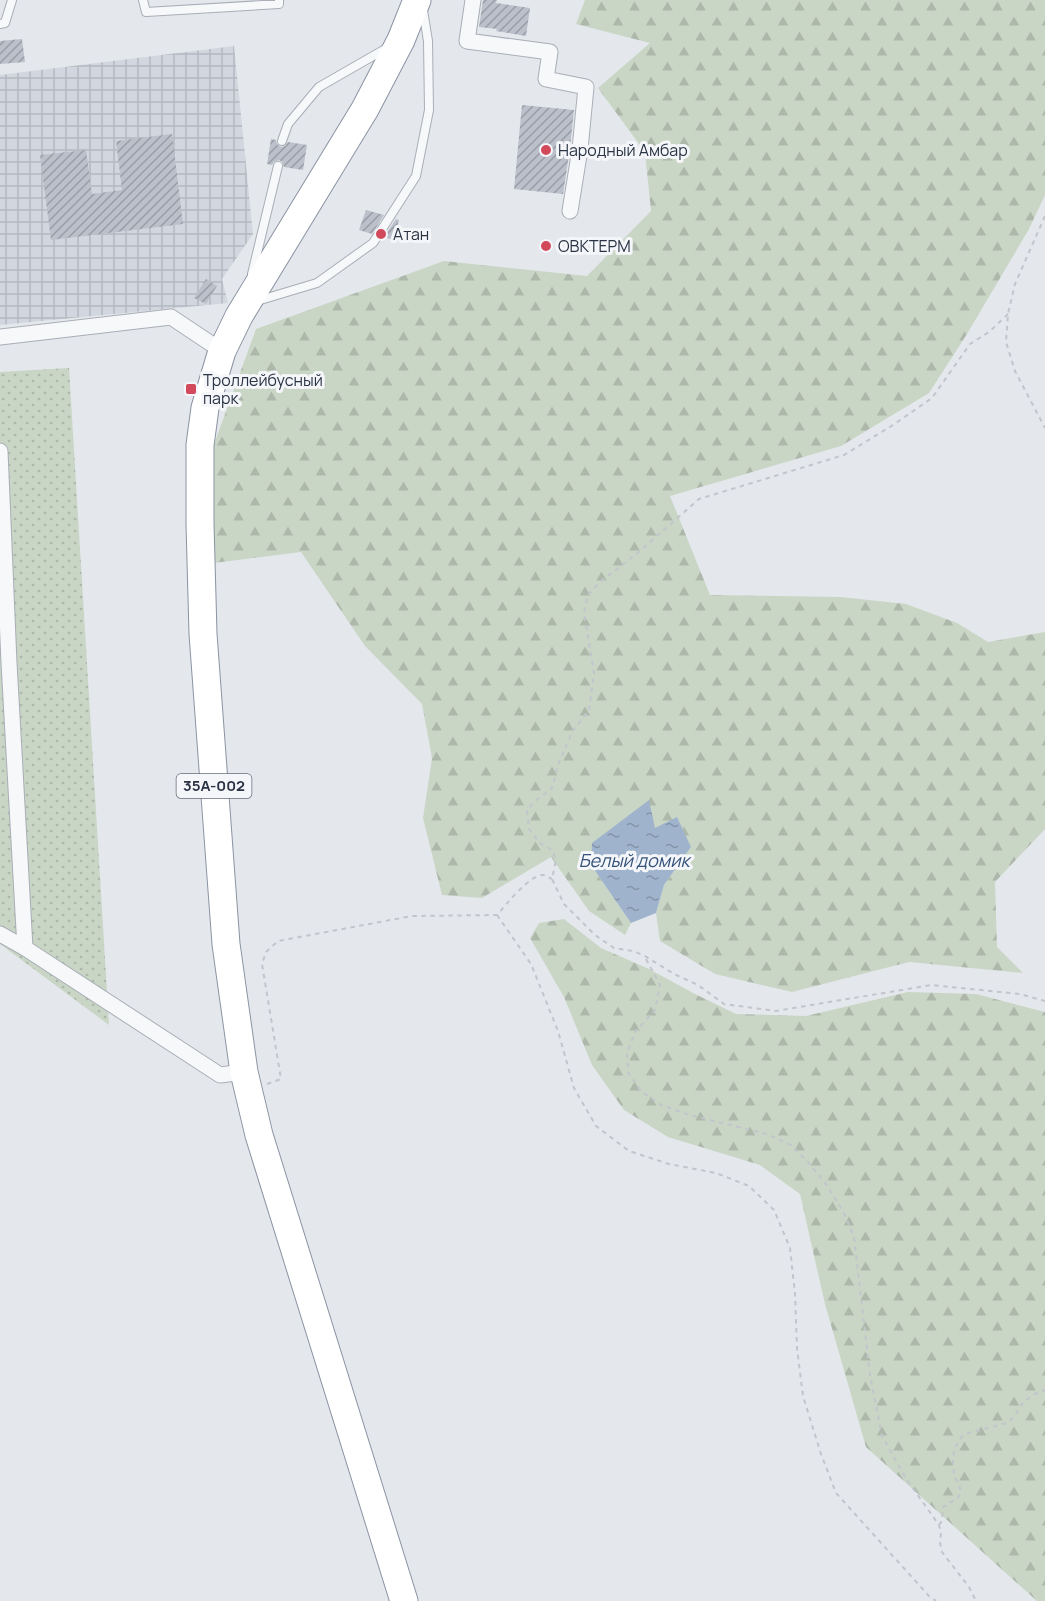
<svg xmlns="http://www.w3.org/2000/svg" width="1045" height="1601" viewBox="0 0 1045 1601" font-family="Manrope,sans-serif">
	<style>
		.industrial { fill: url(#industrial-grid) }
		.green { fill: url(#green-dots) }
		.forest { fill: url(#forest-firs) }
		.water { fill: url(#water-ripples) }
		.building { fill: url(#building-hatch) }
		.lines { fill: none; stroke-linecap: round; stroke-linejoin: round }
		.lane-casing { stroke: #a9aeb7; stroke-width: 10 }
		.street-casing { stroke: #a9aeb7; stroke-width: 17 }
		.highway-casing { stroke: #8b94a3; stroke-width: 29 }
		.path { stroke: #c2c5cb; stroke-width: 2; stroke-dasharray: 4.5 4.5; stroke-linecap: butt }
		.lane { stroke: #f7f8fa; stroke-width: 8 }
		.street { stroke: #f7f8fa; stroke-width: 15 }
		.highway { stroke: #fff; stroke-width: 27 }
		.poi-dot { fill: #d1495b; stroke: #f4f6f9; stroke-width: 2 }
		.labels { text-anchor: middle; stroke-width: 6; stroke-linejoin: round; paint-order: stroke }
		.shield { fill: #f4f6f9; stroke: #676e7b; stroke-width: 1.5 }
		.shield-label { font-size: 15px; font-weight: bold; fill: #2b3445 }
		.poi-label { font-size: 16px; fill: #2b3445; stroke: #f4f6f9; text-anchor: start }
		.water-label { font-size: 18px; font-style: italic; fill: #34527a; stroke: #f4f6f9 }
	</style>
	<defs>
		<pattern id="industrial-grid" width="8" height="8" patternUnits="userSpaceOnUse" patternTransform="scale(1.5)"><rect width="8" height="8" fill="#d2d6de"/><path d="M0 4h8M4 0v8" fill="none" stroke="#b4b8c0"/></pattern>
		<pattern id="green-dots" width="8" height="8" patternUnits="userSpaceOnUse" patternTransform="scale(1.5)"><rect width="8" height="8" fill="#c9d6c5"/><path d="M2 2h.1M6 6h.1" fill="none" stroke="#adb8ab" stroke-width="1.8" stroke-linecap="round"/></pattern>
		<pattern id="forest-firs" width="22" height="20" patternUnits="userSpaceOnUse" patternTransform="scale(1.5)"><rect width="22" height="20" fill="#c9d6c5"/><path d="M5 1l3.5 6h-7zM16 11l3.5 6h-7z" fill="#adb8ab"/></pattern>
		<pattern id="water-ripples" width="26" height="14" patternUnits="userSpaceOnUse" patternTransform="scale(1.5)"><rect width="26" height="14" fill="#9fb4cc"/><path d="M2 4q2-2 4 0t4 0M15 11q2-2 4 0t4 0" fill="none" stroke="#8293a7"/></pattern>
		<pattern id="building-hatch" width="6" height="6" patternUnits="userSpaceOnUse" patternTransform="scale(1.5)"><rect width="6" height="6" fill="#bbc0ca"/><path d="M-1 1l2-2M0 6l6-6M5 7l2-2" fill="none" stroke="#989da6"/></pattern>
	</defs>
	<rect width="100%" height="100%" fill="#e4e7ec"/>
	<polygon class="industrial" points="234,46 253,234 222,279 228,303 0,325 0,75"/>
	<polygon class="green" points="69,368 109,1025 0,944 0,372"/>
	<g class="forest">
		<polygon points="585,0 1045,0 1045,195 1029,229 967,334 929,393 841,446 670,496 710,595 841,597 906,604 957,623 988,642 1045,632 1045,829 995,882 997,947 1023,973 909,962 792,992 715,974 660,941 656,913 664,885 691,847 591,865 631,923 625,935 589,911 551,857 482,898 442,895 423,818 432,758 422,704 365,646 301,552 213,563 213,447 256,329 444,261 587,276 651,211 645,152 598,88 650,43 576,24"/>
		<polygon points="564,919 601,948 649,969 695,994 736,1014 806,1016 908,992 976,994 1045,1012 1045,1601 1037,1601 866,1447 825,1304 800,1194 760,1165 668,1137 624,1110 592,1065 564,997 530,938 539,923"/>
	</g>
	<polygon class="water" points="649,800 655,828 677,817 691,847 664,885 656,913 631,923 591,865 592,843"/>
	<g class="building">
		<polygon points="483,0 497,0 496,3 530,8 526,36 496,31 497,29 479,27"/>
		<polygon points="22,39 25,62 0,64 0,41"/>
		<polygon points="522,105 574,110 570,148 563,194 514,189"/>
		<polygon points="172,134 183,224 51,240 40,155 86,150 92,194 122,190 116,141"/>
		<polygon points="271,139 276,140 277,144 281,147 285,146 288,142 307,145 303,170 284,167 282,162 279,160 274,162 272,165 267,164"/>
		<polygon points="366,210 384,215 372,234 359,230"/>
		<polygon points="396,219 399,220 393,240 384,237"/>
		<polygon points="206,279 217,286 206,304 194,298"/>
	</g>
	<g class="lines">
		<g class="lane-casing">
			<g id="lane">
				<polyline points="143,0 146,12 279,4 279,0"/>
				<polyline points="0,24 5,23 12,0"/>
				<polyline points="282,141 288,124 319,87 387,48"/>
				<polyline points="252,274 278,166"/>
				<polyline points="257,301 317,283 373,243 416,176 429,110 428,41 423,10"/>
			</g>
		</g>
		<g class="street-casing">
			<g id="street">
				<polyline points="473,0 467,41 550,52 546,79 586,87 580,149 570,211"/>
				<polyline points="0,337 171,317 222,351"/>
				<polyline points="0,451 9,663 25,948"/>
				<polyline points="0,934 25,948 220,1075 244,1072"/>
			</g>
		</g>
		<g class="highway-casing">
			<polyline id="highway" points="404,1601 259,1135 244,1072 226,944 203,634 200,524 200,445 205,408 222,351 239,316 365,109 401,40 417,0"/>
		</g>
		<g class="path">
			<polyline points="1045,216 1015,284 1008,314 1006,342 1015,371 1045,428"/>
			<polyline points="1008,314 989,332 970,344 932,398 893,425 844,455 699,499 640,551 600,582 588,595 584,612 594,673 589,710 572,732 558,765 552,788 534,802 527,810 529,829 541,844 552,850 556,860 552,879 564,904 595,935 614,948 633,951 645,956 674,974 698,985 724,1004 776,1011 931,985 1020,994 1045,1001"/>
			<polyline points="497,915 531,964 558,1031 574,1088 596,1126 629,1151 669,1164 716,1173 749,1186 774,1210 790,1248 795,1294 797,1348 803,1396 821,1454 836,1493 929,1596 936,1601"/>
			<polyline points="646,959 660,985 655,1010 635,1032 627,1053 628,1072 641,1091 661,1105 690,1115 767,1134 791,1145 809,1163 826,1184 843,1211 854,1237 870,1375 882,1436 907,1480 939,1525 941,1533 940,1543 942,1552 969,1587 976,1601"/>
			<path d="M267,1084L281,1079L262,964L266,952L278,941L412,916L497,915C506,905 529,875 543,875C546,875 549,878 552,879"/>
			<path d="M939,1525L942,1521L943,1507L958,1498L961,1492C960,1485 955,1480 954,1473C951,1459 954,1439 968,1433L1007,1423L1014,1417L1021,1405L1032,1395L1045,1390"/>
		</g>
		<use href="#lane" class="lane"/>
		<use href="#street" class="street"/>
		<use href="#highway" class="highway"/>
	</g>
	<g class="poi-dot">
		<circle cx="546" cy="150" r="6"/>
		<circle cx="381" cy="234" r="6"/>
		<circle cx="546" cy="246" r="6"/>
		<rect x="185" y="383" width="12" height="12" rx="3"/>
	</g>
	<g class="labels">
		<rect class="shield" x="176.5" y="774" width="75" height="24" rx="4.5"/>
		<g class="shield-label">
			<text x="214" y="791">35А-002</text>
		</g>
		<g class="poi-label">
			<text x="558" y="156">Народный Амбар</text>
			<text x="393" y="240">Атан</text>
			<text x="558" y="252">ОВКТЕРМ</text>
			<text x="203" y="386">Троллейбусный<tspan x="203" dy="18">парк</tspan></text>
		</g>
		<g class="water-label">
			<text x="634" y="867">Белый домик</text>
		</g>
	</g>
</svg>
